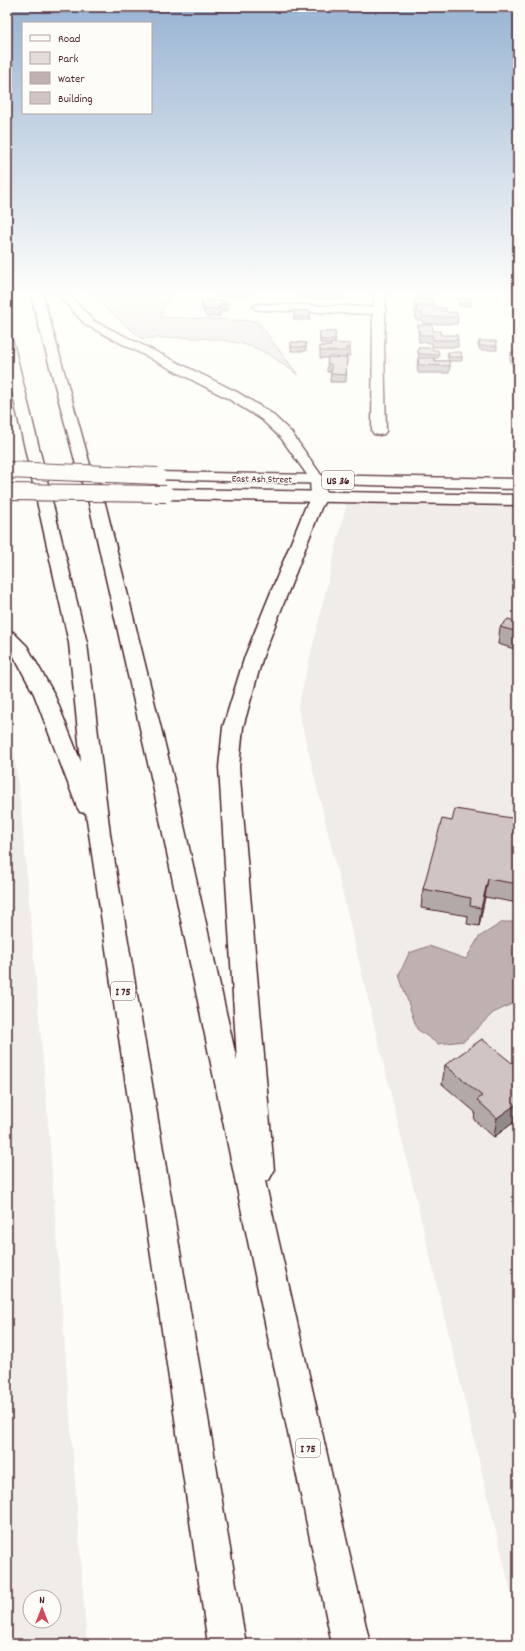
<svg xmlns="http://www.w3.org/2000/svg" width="525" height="1651" viewBox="0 0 525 1651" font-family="Dekko,sans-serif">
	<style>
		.built { fill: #f0ece8; fill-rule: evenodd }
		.green { fill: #e3dcda; stroke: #967e82 }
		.water { fill: #c0b1b1; stroke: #91777b }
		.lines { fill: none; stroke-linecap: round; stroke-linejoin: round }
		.street-casing { stroke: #4a1f2b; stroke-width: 3 }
		.primary-casing { stroke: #4a1f2b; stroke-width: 3 }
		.highway-casing { stroke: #4a1f2b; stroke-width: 3 }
		.street { fill: #fdfcf7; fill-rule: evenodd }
		.primary { fill: #fdfcf7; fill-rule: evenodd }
		.highway { fill: #fdfcf7; fill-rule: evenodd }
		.primary-bridge-casing { stroke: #4a1f2b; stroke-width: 18; stroke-linecap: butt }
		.primary-bridge { stroke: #fdfcf7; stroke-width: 16 }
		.wall { fill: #b3a9a9; stroke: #4a1f2b }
		.shaded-wall { fill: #928a89; stroke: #4a1f2b }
		.building { fill: #d0c5c4; stroke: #4a1f2b }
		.labels { text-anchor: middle; stroke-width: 3; stroke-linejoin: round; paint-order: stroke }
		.far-street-label { font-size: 10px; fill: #4a1f2b; stroke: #fdfcf7 }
		.shield { fill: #fdfcf7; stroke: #806168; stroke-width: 1 }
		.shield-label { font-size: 11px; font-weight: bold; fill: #4a1f2b }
	</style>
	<rect width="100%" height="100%" fill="#fdfcf7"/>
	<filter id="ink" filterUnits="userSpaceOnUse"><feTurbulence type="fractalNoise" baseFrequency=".025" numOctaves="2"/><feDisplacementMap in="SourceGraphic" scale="8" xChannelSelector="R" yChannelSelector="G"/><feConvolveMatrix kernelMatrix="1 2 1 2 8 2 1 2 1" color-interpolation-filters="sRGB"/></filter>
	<g filter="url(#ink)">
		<g class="built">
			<polygon points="348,497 518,500 518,1622 298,708"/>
			<path d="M7,738L13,744L21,809L47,1108L87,1644H7ZM30,1597H54V1621H30Z"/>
		</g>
		<path class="green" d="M87,292H171L160,317L257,321L298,375C288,368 278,360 268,354C232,334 181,338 141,338Z"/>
		<polygon class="water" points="503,922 518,922 518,1001 493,1013 464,1041 438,1044 417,1029 399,975 409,953 429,946 466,959 479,937"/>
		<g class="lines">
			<g class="street-casing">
				<polygon id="street" points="374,292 386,292 384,347 386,431 384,434 379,435 374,434 372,431 373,314 259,310 255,309 253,307 255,305 259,304 374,307"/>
			</g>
			<g class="primary-casing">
				<g id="primary">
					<polygon points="158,472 518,479 518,489 153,479 151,476 153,473"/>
					<polygon points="166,489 518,495 518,505 166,499 161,497 158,494 161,491"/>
				</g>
			</g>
			<g class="highway-casing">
				<g id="highway">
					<polygon points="30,292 42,292 92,472 103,495 174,781 237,1061 219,767 223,727 245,656 305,508 311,497 310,479 281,438 261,419 227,398 86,325 55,292 66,292 94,321 237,392 271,413 291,432 324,479 327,497 321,508 263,656 243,727 239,767 274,1171 269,1180 265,1181 370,1644 332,1644 152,781 87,495 78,472"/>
					<polygon points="7,338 11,339 13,342 87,643 110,834 246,1644 208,1644 86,813 80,812 77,807 34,694 10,649 7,646 7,631 13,632 27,646 54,694 81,762 69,643 7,369"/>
				</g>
			</g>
			<use href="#street" class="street"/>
			<use href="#primary" class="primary"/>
			<use href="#highway" class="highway"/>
			<g class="primary-bridge-casing">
				<g id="primary-bridge">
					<polyline points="7,470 158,476"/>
					<polyline points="7,492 166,494"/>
				</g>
			</g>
			<use href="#primary-bridge" class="primary-bridge"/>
		</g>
		<g class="wall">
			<polygon points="214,292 252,292 252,296 214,297"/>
			<polygon points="300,292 345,292 345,299 300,298"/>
			<polygon points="417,292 433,292 432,297 417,297"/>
			<polygon points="458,298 472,303 471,306 459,306 458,302"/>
			<polygon points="415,299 434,305 434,306 435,308 447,312 458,317 457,324 423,324 422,320 416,320 415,313"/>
			<polygon points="201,301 228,303 228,310 221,311 221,314 219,314 220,316 206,317 202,308"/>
			<rect x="294" y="311" width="16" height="9"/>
			<polygon points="418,325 441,335 458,340 458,347 432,347 432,343 419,342 418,332"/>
			<polygon points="320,332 335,332 335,343 350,348 350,356 346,356 346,358 347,358 346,382 330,382 331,372 327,372 328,358 320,358 320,346 331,346 331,344 320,343"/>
			<polygon points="479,341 497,346 497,350 480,350 478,345"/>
			<polygon points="291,342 306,343 306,351 291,351"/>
			<polygon points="418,348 433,350 439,355 438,358 434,358 435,361 449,361 447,356 448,352 462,357 462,361 449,361 450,366 449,373 418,373 417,365 418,358 419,358 418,352"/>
			<polygon points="511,352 518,352 518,372 514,372 510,359"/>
			<polygon points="518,622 518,650 498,644 500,627"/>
			<polygon points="518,819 518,903 485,897 479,926 467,924 468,916 421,908 423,889 452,821"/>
			<polygon points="518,1058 518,1121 517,1120 494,1137 474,1120 475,1112 442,1084 445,1065 512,1063"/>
		</g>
		<g class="shaded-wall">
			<polygon points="488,879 485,897 479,926 481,908"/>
			<polygon points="518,1103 518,1115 517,1120 494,1137 497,1118"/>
		</g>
		<g class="building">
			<polygon points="458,298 471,298 472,303 459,303"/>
			<polygon points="415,299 432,300 434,305 416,305"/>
			<polygon points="226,300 228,303 220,304 221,307 218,307 219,309 205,310 201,301"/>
			<polygon points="416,306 435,306 435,308 446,308 447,312 456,312 458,317 423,317 422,313 417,313"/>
			<rect x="294" y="311" width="16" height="6"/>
			<polygon points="418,325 432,325 433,331 440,331 441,335 457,335 458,340 433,340 432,335 420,335"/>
			<rect x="320" y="332" width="15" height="8"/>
			<polygon points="479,341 496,341 497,346 480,346"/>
			<polygon points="291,342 306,343 306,347 291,347"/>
			<polygon points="331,343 350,344 350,348 346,348 346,351 320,351 320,346 331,346"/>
			<polygon points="418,348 432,348 433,350 438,350 439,355 419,354"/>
			<polygon points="448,352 461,352 462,357 449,357"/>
			<polygon points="511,352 518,352 518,364 515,364"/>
			<polygon points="328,357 347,358 346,375 331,374 331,364 327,364"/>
			<polygon points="418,358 434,358 435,361 449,361 450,366 419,365"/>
			<polygon points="508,619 518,622 518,632 500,627"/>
			<polygon points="455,809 518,819 518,884 488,879 481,908 470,906 471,898 423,889 442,819 452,821"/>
			<polygon points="482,1039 512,1063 518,1058 518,1103 497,1118 477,1100 482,1096 445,1065"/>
		</g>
	</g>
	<linearGradient id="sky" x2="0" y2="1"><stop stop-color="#98b3d2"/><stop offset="0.56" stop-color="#fefefb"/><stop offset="1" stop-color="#fefefb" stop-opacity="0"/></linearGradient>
	<rect width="525" height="523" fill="url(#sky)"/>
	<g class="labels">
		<g class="far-street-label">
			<text transform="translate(262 478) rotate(1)" y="4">East Ash Street</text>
		</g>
		<g class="shield">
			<rect x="322" y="471" width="32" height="18" rx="3"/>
			<rect x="111" y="982" width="24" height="18" rx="3"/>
			<rect x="296" y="1439" width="24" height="18" rx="3"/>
		</g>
		<g class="shield-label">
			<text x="338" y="484">US 36</text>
			<text x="123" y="995">I 75</text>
			<text x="308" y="1452">I 75</text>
		</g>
	</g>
	<rect width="525" height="1651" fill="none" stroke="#fdfcf7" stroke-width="24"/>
	<rect x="12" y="12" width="501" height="1627" fill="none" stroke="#4a1f2b" stroke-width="1.5" filter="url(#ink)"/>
	<rect x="22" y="22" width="130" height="92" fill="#fdfcf7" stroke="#b5a4a5"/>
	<rect x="30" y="35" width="20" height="6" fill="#fdfcf7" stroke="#b5a4a5"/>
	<text x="58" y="42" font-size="12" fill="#4a1f2b">Road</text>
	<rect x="30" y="52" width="20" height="12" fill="#e3dcda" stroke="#b5a4a5"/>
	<text x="58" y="62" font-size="12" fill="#4a1f2b">Park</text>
	<rect x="30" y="72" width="20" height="12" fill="#c0b1b1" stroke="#b5a4a5"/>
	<text x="58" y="82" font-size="12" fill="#4a1f2b">Water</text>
	<rect x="30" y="92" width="20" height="12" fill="#d0c5c4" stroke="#b5a4a5"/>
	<text x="58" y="102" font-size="12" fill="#4a1f2b">Building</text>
	<g transform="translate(42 1609)"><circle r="19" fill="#fdfcf7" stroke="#b5a4a5"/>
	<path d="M0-3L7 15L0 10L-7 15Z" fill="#d1495b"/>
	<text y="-6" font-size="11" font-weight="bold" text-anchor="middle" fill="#4a1f2b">N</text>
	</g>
</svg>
